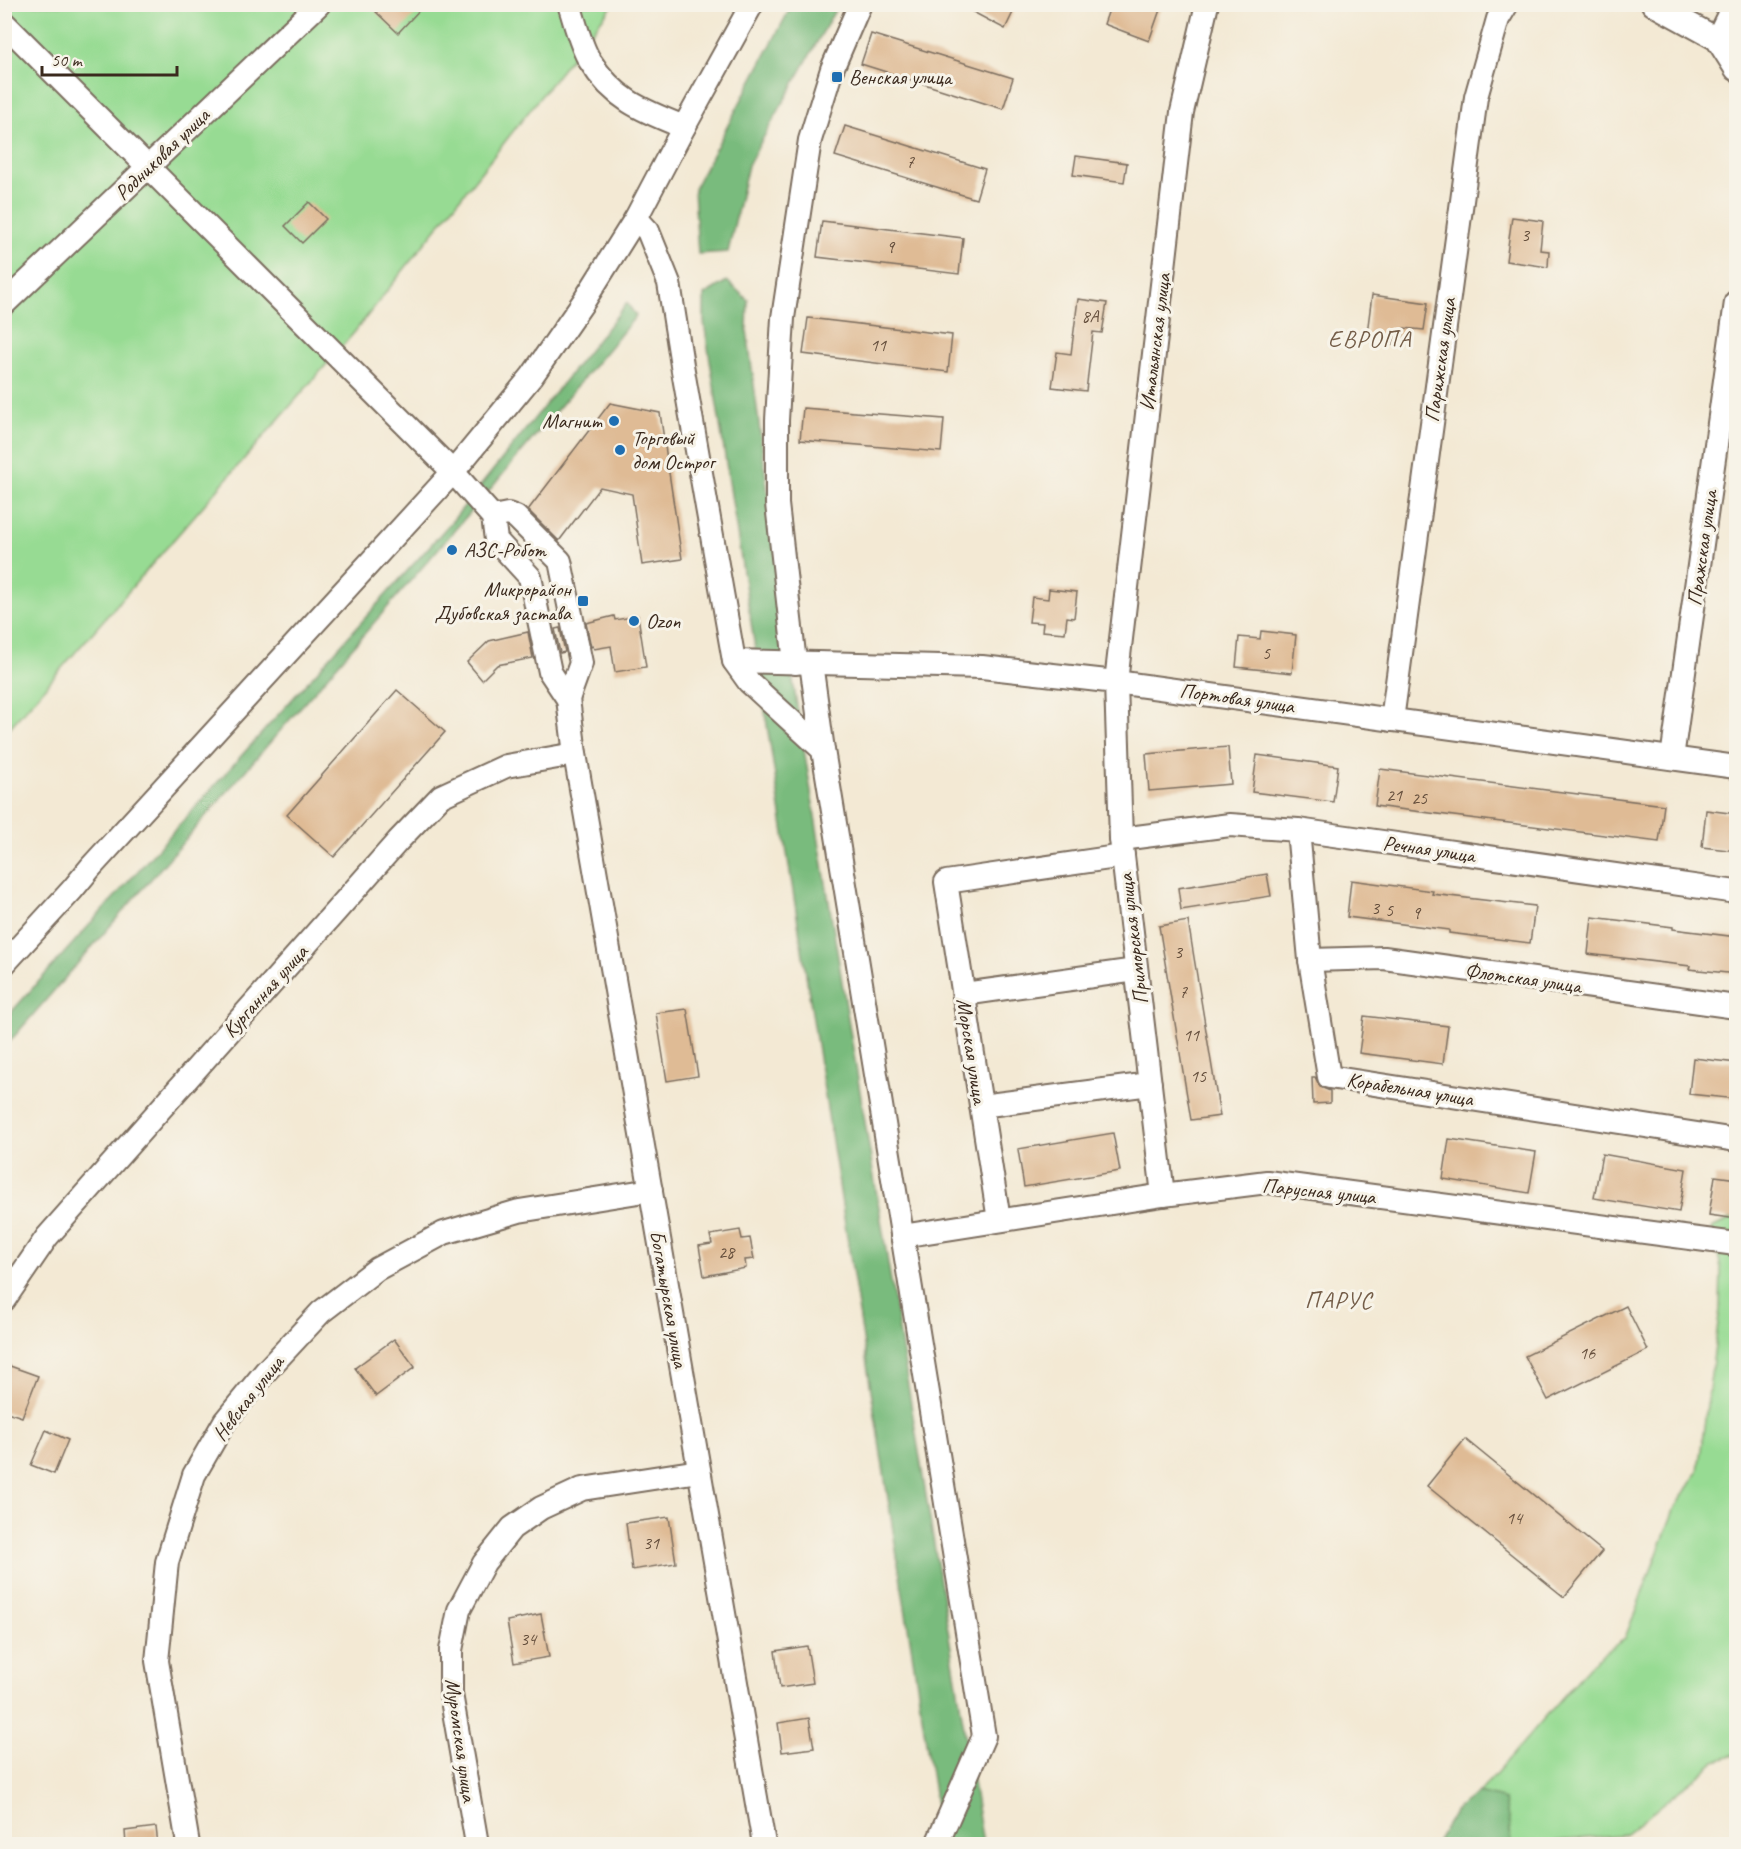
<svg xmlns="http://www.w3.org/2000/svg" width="1741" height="1849" viewBox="0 0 1741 1849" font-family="Caveat,sans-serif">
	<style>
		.green { fill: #97db93; stroke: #698258; stroke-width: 1.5 }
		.forest { fill: #79bb7d; stroke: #5a724e; stroke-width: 1.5 }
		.building { fill: #dfbb95 }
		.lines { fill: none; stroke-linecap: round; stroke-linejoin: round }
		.minor-casing { stroke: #7b6d5e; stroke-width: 26 }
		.minor { stroke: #fff; stroke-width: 22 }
		.poi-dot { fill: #1f6fb2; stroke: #f7f3e8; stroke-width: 2 }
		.labels { text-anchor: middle; stroke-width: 6; stroke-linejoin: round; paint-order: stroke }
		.number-label { font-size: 18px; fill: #644e3c }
		.poi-label { font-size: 21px; fill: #3b2a1e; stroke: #f7f3e8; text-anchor: start }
		.street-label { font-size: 21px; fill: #3b2a1e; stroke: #f7f3e8 }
		.quarter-label { font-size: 24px; letter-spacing: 1.5px; fill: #745d48; stroke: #f7f3e8 }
	</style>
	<rect width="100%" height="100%" fill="#f7f3e8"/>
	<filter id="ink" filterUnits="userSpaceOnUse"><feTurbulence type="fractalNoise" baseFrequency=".0167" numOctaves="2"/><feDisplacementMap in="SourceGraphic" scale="12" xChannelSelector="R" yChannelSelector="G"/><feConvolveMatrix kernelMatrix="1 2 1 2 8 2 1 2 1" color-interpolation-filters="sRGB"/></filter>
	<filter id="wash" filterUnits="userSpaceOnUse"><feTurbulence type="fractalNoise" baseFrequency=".008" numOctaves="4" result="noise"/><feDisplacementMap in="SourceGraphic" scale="24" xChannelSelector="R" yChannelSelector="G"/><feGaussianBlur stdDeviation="1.35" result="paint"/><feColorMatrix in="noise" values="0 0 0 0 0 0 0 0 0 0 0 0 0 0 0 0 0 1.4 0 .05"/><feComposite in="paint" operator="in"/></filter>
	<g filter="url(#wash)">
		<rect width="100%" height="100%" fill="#f3e9d4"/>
		<g class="green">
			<polygon points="5,5 613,5 353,334 5,733"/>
			<polygon points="1736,1216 1736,1755 1716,1761 1626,1834 1558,1841 1551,1844 1512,1844 1505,1801 1479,1793 1594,1661 1625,1638 1675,1507 1698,1471 1720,1309 1721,1268 1712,1228"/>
		</g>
		<g class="forest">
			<polygon points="792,5 838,5 748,165 728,252 698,254 694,189"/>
			<polygon points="727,281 748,300 747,330 788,651 983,1844 942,1844 704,322 704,295"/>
			<polygon points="627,303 636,316 493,486 5,1047 5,1019 453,520"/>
			<polygon points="1479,1793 1505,1800 1512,1844 1435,1844 1455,1810"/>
		</g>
		<g id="blocks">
			<g class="building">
				<polygon points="383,4 425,4 398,33 376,12"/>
				<polygon points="958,4 1017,4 1005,29"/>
				<polygon points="1111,4 1162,4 1149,41 1104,24"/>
				<polygon points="871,34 1013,78 1003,109 861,64"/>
				<polygon points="845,126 985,169 976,199 835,156"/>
				<polygon points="1076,156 1127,163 1124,182 1073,175"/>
				<polygon points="309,202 326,219 302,243 285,226"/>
				<polygon points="1512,217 1543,221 1540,250 1549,251 1548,267 1506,261"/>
				<polygon points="822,221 963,238 959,274 817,257"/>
				<polygon points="1372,295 1428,303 1424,330 1404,328 1403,336 1395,335 1393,344 1366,341"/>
				<polygon points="1078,299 1107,303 1102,333 1093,332 1086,391 1052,387 1057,352 1071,354"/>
				<polygon points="808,318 952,335 948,372 803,354"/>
				<polygon points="610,403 660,413 682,559 642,565 632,494 600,487 559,541 528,510"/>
				<polygon points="803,408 944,419 941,452 800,440"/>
				<polygon points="1049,589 1077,592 1074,618 1067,617 1065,633 1042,631 1043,623 1029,622 1032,597 1048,599"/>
				<polygon points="614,616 615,620 638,616 646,667 615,672 611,646 594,649 593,646 591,647 586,623"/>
				<polygon points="560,628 565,652 560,653 555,629"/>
				<polygon points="1261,631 1296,635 1292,673 1236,667 1239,637 1260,639"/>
				<polygon points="528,632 533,658 497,665 482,680 467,662 489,641"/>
				<polygon points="397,690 445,732 334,857 287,815"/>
				<polygon points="1228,747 1231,784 1149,791 1146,754"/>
				<polygon points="1257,755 1338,766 1333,802 1252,792"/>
				<polygon points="1380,769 1664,805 1659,842 1375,806"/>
				<polygon points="1706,810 1737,814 1737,851 1702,847"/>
				<polygon points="1267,874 1271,896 1181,910 1178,888"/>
				<polygon points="1351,880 1433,891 1432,894 1535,906 1530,943 1449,933 1449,930 1347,917"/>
				<polygon points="1592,917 1673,927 1673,929 1737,937 1737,974 1689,969 1690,966 1588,954"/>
				<polygon points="1188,921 1220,1116 1191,1120 1159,926"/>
				<polygon points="687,1009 698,1076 667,1081 656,1013"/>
				<polygon points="1364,1016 1448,1026 1443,1064 1359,1053"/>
				<polygon points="1693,1058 1737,1063 1737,1099 1689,1094"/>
				<polygon points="1312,1077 1315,1077 1320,1087 1330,1091 1330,1103 1313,1104"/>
				<polygon points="1113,1133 1120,1171 1024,1187 1018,1149"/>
				<polygon points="1449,1139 1536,1152 1529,1193 1443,1179"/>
				<polygon points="1602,1154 1686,1169 1679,1212 1594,1198"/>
				<polygon points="1715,1176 1737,1179 1737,1219 1709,1215"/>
				<polygon points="740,1230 742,1239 750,1238 754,1259 745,1260 746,1268 704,1276 699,1246 712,1244 710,1235"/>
				<polygon points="1626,1306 1648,1350 1548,1400 1525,1356"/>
				<polygon points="394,1339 415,1367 376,1396 355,1368"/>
				<polygon points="10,1366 38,1376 22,1417 4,1411 4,1380"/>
				<polygon points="46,1430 68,1440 54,1474 31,1465"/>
				<polygon points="1465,1439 1602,1551 1564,1597 1427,1486"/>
				<polygon points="669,1517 676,1563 632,1570 626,1523"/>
				<polygon points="541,1614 549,1657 514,1663 507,1621"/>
				<polygon points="807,1646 813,1683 780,1688 775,1651"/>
				<polygon points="809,1718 814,1748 782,1752 778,1723"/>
				<polygon points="156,1827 158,1845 126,1845 125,1831"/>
			</g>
		</g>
	</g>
	<g filter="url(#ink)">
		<use href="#blocks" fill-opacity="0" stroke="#7b6d5e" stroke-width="1.5"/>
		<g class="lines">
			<g class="minor-casing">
				<g id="minor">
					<path d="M569,4C575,22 580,45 590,61C614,100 644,111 684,127"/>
					<polyline points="1653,4 1717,39 1736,69"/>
					<polyline points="4,23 453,472 493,517 496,540 530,577 550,672 568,699 575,754 764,1844"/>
					<polyline points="1717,39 1734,4"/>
					<polyline points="636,218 648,231 669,283 682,365 734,661 749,682 823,750 984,1736 937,1844"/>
					<polyline points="4,304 319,4"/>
					<polyline points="493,517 508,514 516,517 560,561 581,663 568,699"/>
					<polyline points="734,661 982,667 1116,682 1736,767"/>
					<polyline points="795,663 777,504 777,420 783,318 810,140 832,69 860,4"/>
					<polyline points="811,663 823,750"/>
					<polyline points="1392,720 1476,97 1498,19 1507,4"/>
					<polyline points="1672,758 1736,302"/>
					<polyline points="1298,830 1310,960 1329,1077 1736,1140"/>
					<polyline points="1121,839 1230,825 1298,830 1736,892"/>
					<polyline points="1310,960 1384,958 1736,1007"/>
					<polyline points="4,964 72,890 91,867 453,472 532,376 584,301 636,218 684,127 752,4"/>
					<polyline points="964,994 1136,970"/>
					<polyline points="981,1106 1150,1084"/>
					<polyline points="1163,1195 1121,839 1116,682 1182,112 1207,4"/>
					<polyline points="999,1220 946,882 1123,856"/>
					<polyline points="902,1236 1163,1195 1267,1182 1736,1244"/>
					<polyline points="4,1300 47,1237 398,841 441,796 506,766 575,754"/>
					<polyline points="188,1844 157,1661 167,1562 194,1475 225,1421 266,1371 321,1312 377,1269 444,1233 519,1211 651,1190"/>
					<polyline points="477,1844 451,1694 451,1650 459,1610 484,1563 512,1528 541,1508 582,1489 699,1471"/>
				</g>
			</g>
			<use href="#minor" class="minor"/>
		</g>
	</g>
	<g class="poi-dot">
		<rect x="831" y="71" width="12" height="12" rx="3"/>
		<circle cx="614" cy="421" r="6"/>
		<circle cx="620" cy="450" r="6"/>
		<circle cx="452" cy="550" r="6"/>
		<rect x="577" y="595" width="12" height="12" rx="3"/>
		<circle cx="634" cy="621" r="6"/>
	</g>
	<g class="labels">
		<g class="number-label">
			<text x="910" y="168">7</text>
			<text x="1525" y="241">3</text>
			<text x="890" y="253">9</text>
			<text x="1090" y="322">8А</text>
			<text x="878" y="351">11</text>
			<text x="1266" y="659">5</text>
			<text x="1394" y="801">21</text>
			<text x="1419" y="804">25</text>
			<text x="1375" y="914">3</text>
			<text x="1389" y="916">5</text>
			<text x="1416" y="919">9</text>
			<text x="1178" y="958">3</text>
			<text x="1183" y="998">7</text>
			<text x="1191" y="1041">11</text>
			<text x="1198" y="1082">15</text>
			<text x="726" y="1258">28</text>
			<text x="1587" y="1359">16</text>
			<text x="1514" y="1524">14</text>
			<text x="651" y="1549">31</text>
			<text x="528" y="1645">34</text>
		</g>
		<g class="poi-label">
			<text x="849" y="84">Венская улица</text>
			<text x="602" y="428" text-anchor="end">Магнит</text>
			<text x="632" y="445">Торговый<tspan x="632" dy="24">дом Острог</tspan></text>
			<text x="464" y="557">АЗС-Робот</text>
			<text x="571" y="596" text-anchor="end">Микрорайон<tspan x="571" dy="24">Дубовская застава</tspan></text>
			<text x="646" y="628">Ozon</text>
		</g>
		<g class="street-label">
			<text transform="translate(162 154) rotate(-44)" y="7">Родниковая улица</text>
			<text transform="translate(1155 342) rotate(-83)" y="7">Итальянская улица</text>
			<text transform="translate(1440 360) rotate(-82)" y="7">Парижская улица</text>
			<text transform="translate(1702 548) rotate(-82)" y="7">Пражская улица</text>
			<text transform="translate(1237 698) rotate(8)" y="7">Портовая улица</text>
			<text transform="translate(1429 849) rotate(8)" y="7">Речная улица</text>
			<text transform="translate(1133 939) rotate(-97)" y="7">Приморская улица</text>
			<text transform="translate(1523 978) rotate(8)" y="7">Флотская улица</text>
			<text transform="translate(265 991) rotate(-48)" y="7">Курганная улица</text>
			<text transform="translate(972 1051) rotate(81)" y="7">Морская улица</text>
			<text transform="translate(1410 1089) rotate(9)" y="7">Корабельная улица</text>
			<text transform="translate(1319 1191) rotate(6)" y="7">Парусная улица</text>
			<text transform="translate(669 1299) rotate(80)" y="7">Богатырская улица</text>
			<text transform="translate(248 1398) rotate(-52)" y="7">Невская улица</text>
			<text transform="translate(461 1740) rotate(82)" y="7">Муромская улица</text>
		</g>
		<g class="quarter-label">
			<text x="1370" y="347">ЕВРОПА</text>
			<text x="1339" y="1308">ПАРУС</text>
		</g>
	</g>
	<rect width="1741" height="1849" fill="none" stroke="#f7f3e8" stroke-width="24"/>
	<path d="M42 66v9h135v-9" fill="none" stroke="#3b2a1e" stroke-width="3"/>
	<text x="51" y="66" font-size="18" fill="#3b2a1e" stroke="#f7f3e8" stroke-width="4.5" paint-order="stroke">50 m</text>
</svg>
